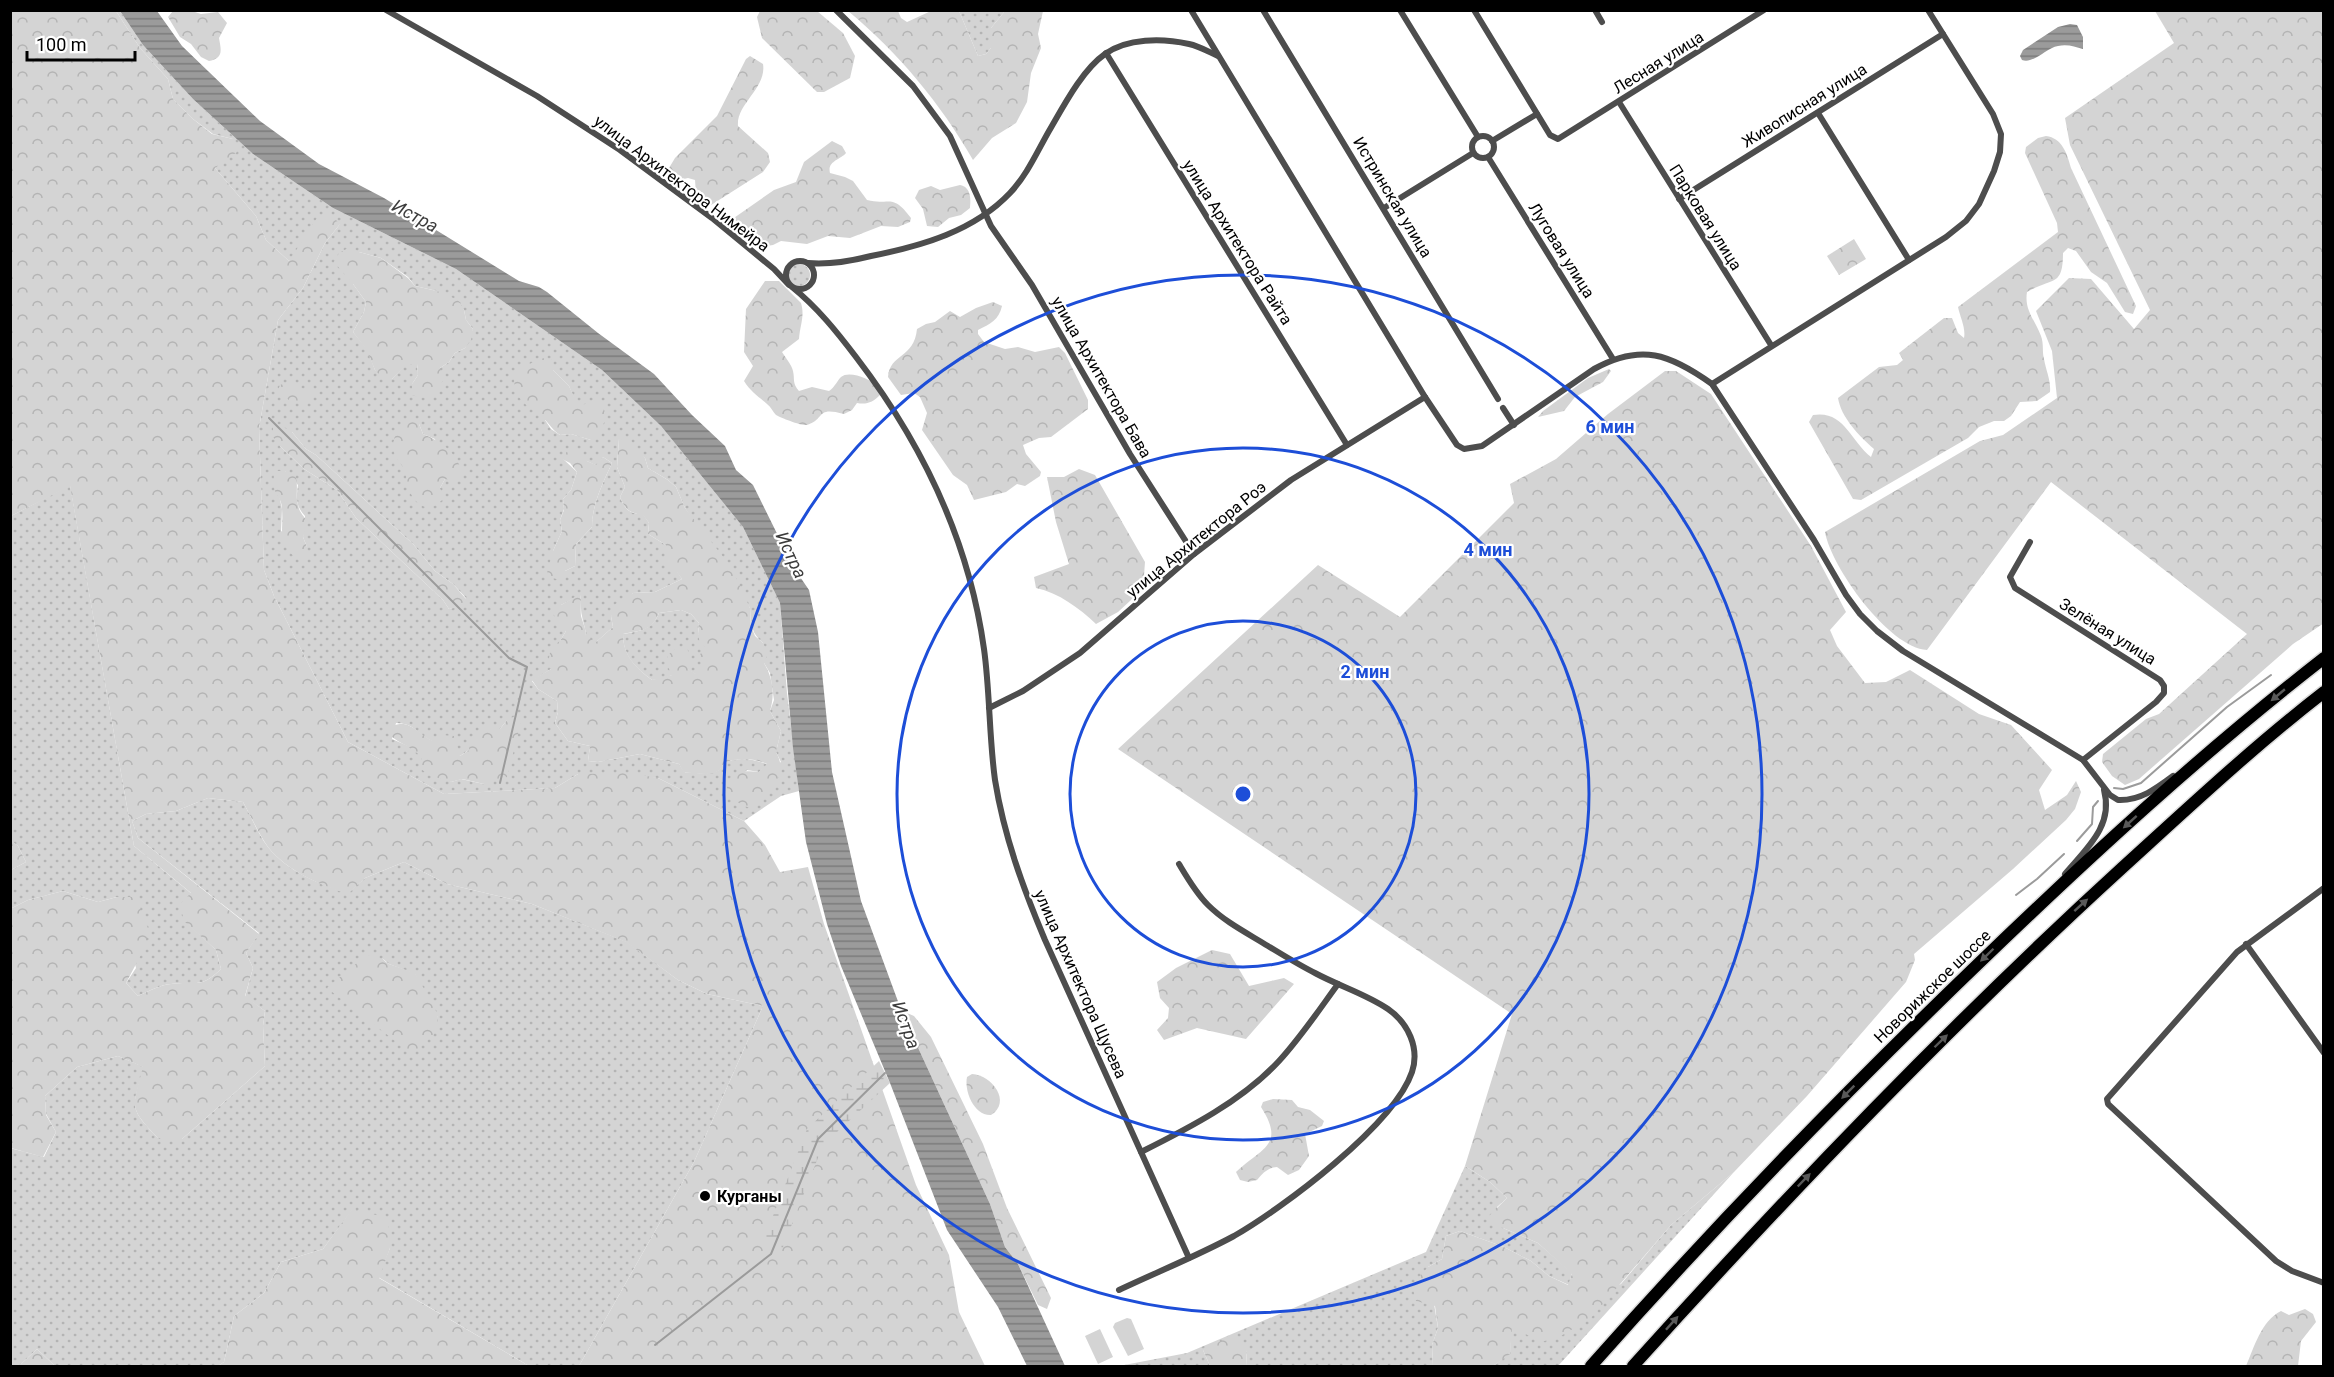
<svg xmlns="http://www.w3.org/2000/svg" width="2334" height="1377" viewBox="0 0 2334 1377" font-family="Roboto,sans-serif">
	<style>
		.grass { fill: url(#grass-dots); fill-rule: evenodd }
		.forest { fill: url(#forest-crowns); fill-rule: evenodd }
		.wetland { fill: url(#wetland-marsh) }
		.garden { fill: #d4d4d4 }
		.water { fill: url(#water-rules) }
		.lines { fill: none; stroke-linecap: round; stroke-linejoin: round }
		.stream { stroke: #9b9b9b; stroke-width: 2 }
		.highway-casing { stroke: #dbdbdb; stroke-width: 15 }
		.street { stroke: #4d4d4d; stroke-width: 6 }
		.highway { stroke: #000; stroke-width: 12 }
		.oneway { fill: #595959 }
		.ring { fill: none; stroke: #1d4ed8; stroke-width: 3 }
		.poi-dot { fill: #000; stroke: #fff; stroke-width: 2 }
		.labels { text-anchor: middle; stroke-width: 4.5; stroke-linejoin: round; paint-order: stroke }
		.street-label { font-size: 16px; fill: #000; stroke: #fff }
		.poi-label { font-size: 16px; font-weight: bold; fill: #000; stroke: #fff; text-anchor: start }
		.water-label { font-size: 18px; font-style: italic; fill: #3c3c3c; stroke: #fff }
		.centre { fill: #1d4ed8; stroke: #fff; stroke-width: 3 }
		.ring-label { font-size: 18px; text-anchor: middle; font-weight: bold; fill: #1d4ed8; stroke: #fff; stroke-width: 4.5; stroke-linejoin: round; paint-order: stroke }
	</style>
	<defs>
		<pattern id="grass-dots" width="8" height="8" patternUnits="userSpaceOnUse" patternTransform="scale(1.5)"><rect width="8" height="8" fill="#d4d4d4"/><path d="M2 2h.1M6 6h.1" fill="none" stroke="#b4b4b4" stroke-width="1.8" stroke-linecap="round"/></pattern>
		<pattern id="forest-crowns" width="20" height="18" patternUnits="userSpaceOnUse" patternTransform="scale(1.5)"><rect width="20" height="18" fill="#d4d4d4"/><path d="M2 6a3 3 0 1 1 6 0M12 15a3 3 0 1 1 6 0" fill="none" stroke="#b4b4b4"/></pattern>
		<pattern id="wetland-marsh" width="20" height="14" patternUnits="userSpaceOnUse" patternTransform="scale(1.5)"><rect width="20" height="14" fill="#d4d4d4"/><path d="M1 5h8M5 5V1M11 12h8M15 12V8" fill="none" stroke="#b4b4b4"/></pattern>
		<pattern id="water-rules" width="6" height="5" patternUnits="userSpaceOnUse" patternTransform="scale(1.5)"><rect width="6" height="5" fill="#9b9b9b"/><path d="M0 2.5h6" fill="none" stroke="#7c7c7c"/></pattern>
	</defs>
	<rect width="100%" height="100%" fill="#fff"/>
	<g class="grass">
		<path d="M116,11H120L143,45L193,99L253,154L333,208L456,269L602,370L661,426L743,527L780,603L787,693L799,791L781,796L744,821L658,778L578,774L555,788L444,794L348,742L274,596L264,570L259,428L278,320L303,288L325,243L340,224L289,261L266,240L256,216L215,168L233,139L213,134L193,119L173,99L168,79L140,48ZM359,252L381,258L408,277L415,286L437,291L464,310L466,320L473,329L465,348L455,353L449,362L440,368L412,384L418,375L417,364L407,363L392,379L375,370L367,349L353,332L364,312L366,302L353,284ZM553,370L569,386L591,440L571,434L560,435L551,429L545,420ZM419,424L423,434L435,439L445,479L440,488L407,484V473ZM292,432L306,449L316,455L413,544L435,571L453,584L466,598L459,606L449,609L443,600L356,518L337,490L304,469L280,446ZM619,439L645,458L648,468L668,480L676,487L685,508L750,608C751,623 751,633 763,643L764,663L770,673L774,700L770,711L781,731L776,752L781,762L727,791L747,770L759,772L768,765C757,759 736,756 725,763C720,767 721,771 714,772C705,775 694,772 685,773L679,764L640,754L598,762L588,761L590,746L568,741L555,723L558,712L557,701L538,689L532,681L551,669L560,641L566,631L561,605L580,595C582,602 580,609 582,616C583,623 586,629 586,637L595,643L613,627L611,616L633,593L655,592L682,579L667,556L666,545L648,534L649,523L643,514C630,514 625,510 620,497L625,487L617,467ZM561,457L587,461L597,466L603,457L612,463C603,483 592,504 592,527L576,544L575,566L565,571L553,551L562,531L560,520L564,509L563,499L571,490L577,472ZM285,471L298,485C296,499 296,506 305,516L303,537L307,547L281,531L282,509L274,472ZM507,720L484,784L461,779L451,782L415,749L392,739L396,723C413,724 413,729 425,737C436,744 449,750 460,756L500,729Z"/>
		<polygon points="959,11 1005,11 991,28 991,48 986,54 978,56"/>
		<circle cx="799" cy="275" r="11"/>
		<path d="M70,485L134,846L192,894L185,921L216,950L221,969C199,990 197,980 171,984C160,985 149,991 138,996L126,983L136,968L117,897L98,902L63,891L28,900L12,908L11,913V870L26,862L18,846L10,840L11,516Z"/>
		<path d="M681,610L691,614L699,623L698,634L710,649L697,675L687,669L662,679L652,680C635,667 623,656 623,634C640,631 652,630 659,613Z"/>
		<path d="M208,798L243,802C251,816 258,834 268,847C287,871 320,885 348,893L365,878L404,862L447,884L532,904L627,942L678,980L707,994L763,1006L694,1162L579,1366H529L378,1277L390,1248L352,1210L323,1249L281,1262L264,1293L234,1316L224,1362L218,1366H55L37,1349L19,1366H11L10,1148L44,1157L56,1132L46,1114L45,1096L77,1067L118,1056L144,1067C132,1109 128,1107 159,1139H182L265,1066L263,1026L265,1011L245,997L253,968L246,953L259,933L138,838L132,821L146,814L176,811ZM382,958L389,964L415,974L438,1018Z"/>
		<polygon points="1465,1166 1490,1182 1507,1198 1497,1207 1503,1228 1538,1243 1572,1273 1569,1285 1549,1276 1531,1261 1504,1247 1460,1231 1446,1236 1442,1259 1428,1267 1438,1328 1432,1345 1433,1366 1247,1366 1246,1350 1203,1350 1210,1366 1119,1366 1187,1353 1426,1252"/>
		<polygon points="1734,1172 1558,1366 1493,1366 1510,1353 1511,1327 1621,1284 1671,1225"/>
	</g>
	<g class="forest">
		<path d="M11,11H116L140,48L168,79L173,99L193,119L212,134L233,139L237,152L215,168L256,216L266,240L289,261L319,215L334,218L340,224L325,243L303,288L278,320L259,428L264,570L274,596L348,742L444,794L555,788L578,774L630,773L658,778L744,821L765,845L780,872L808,867L824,924L916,1185L949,1255L959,1312L985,1366H579L694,1162L763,1006L707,994L678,980L626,942L532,904L447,884L404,862L365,878L348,894C320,885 287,871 268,847C258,833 251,816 243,802L208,798L176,811L146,814L132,821L138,838L259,934L246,953L253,968L245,996L265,1011L263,1026L265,1066L182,1139H159C128,1107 132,1109 143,1067L118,1056L77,1067L45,1096L46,1115L56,1132L43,1157L11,1148L12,908L28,900L63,891L98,902L117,897H136L149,931L144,949L126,983L138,996C149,991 160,985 171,984C197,980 199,990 221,969L216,950L185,922L179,905L191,893L134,846L70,486L11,516Z"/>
		<path d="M173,11H192L201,14L218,12L227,23L219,38C221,50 224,58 209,61L201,57L191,44L180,37L168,17Z"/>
		<polygon points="760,11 817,11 843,33 855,56 850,78 824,92 817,92 762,38 757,17"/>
		<path d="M848,11H898L901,18L907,22L931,11H959L978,56L986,54L991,48V28L1005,11H1043L1038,34L1041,48L1031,73L1027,102L1016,123L992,138L973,160C941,104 898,52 848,11Z"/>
		<path d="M2155,11H2323L2324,623L2293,644L2139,779L2125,785L2112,776L2102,762L2103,754L2146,719L2159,714L2247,634L2051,482L1927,650C1889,648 1831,567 1825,532L1980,441L2003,435L2057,398L2052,351L2036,311L2069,278L2091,279L2134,329L2150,310L2070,145L2065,118L2174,43Z"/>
		<path d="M750,56L763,64C767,88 736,104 738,126L768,153L770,162L763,172L708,207L696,194L695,180L688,178L675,181L668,177L666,173L675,158L717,116L746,59Z"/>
		<path d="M2046,136C2062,138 2067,153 2071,168L2136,306L2133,314L2125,312L2107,283L2091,272L2076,251L2068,248L2063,253C2063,288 2052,277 2027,292C2024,310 2035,320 2041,336C2044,344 2042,352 2044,359C2046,371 2051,380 2050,392L2037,401L2020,402L2011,416L2004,421H1994L1979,427L1968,438L1861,500L1853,499L1809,422L1813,415C1844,410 1850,440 1871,457L1874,449C1859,436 1841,417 1838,398L1879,367L1897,365L1903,360L1899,353L1944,318H1952L1958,333L1964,338C1966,328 1960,317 1958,307L2058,232L2057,223L2025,153L2026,147L2038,138Z"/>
		<path d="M832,141L842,146L846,153C840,160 827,161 830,173L845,177L853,181L867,200C889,206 892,192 911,218L910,222L898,227L881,226L850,238L828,236L807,244L781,241L773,245L761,247L745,239C744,228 741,223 731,220L774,190L796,182L804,162Z"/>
		<path d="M960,185C971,187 971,199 970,208L961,215L949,218L938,227L927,226L923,209L915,198L919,190L931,186L940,190Z"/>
		<polygon points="1854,239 1866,259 1839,275 1827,256"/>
		<path d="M350,247L359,252L381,258L408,278L415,286L437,291L458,300L464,310L466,320L473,329L471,340L465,348L455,353L449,362L440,368L445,378C434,393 432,402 412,395V384L418,375L417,364H407L392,379L382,378L375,370L366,349L353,332L364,312L366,302L353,284L334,262L339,253Z"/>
		<path d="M765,281H779L801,303C805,316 800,325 799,339L782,352C785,357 792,365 793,371C795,380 792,383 799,391L812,387L829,391C835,387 837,381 841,377C849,370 871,379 876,386C878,388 878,392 880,395C873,402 867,405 857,403L852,410L844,414C815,406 826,419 807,425C802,426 781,418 776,415C773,412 771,407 767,404C758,396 751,392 744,381L753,366L744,352L746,309Z"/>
		<path d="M993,302L1002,306C999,320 990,324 978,330V334L984,342L1005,349L1018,347L1035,352L1059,347L1065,353L1088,400V409L1051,437L1039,438L1023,445L1026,454L1041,472L1040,476L1025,486L1017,484L1006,492L974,500L967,485L953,475L922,430L927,413L920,397L914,393L901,395L888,377C890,353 914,359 917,329L926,324L935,322L950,311L960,317L976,308Z"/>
		<path d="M540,358L551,359L553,370L569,386L578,405L600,402C610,421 604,425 591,440L571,434L560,435C552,430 549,423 543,418C527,405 514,400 514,377L521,369Z"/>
		<polygon points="1609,369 1611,371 1603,382 1575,397 1564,411 1538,417 1543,411 1588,378"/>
		<polygon points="1665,371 1676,371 1711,394 1811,546 1846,612 1830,630 1837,646 1865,683 1886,682 1910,670 1979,714 2011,725 2052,770 2039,790 2045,810 2067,795 2076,781 2081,792 2075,809 2066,820 2013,869 1914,954 1915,960 1906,982 1807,1096 1734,1172 1671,1225 1590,1319 1559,1337 1541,1342 1512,1327 1510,1354 1493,1366 1433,1366 1432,1345 1438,1328 1435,1306 1416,1301 1412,1285 1428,1267 1442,1259 1446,1236 1460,1231 1504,1247 1531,1261 1549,1276 1568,1285 1572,1274 1538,1243 1503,1228 1486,1219 1507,1198 1490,1182 1465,1166 1512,1014 1118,749 1318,565 1400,617 1514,503 1510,484 1556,459 1608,414"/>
		<polygon points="291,381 299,388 310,390 312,395 306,403 301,401 291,402 278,390 280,385"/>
		<path d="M410,418L419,424L423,434C442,442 456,452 462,472L456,481L445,479L440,488L444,498C428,516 414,505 407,485C406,481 407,476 405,471C403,465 397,461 395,455C389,440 399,426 410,418Z"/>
		<polygon points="273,421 292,432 306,449 316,455 413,544 435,571 453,584 466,599 459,607 449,609 443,600 356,518 337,490 304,469 280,446 273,437"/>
		<path d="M619,439L630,440L645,458L648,468L668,480L676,487L685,508L731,567L750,608L751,626L755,636L763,643L768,653L764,663C773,678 775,695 770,711L781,731L776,752C790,777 769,791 753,808C741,807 736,801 727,792V781C737,771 745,770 759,772L767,764C757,759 735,756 724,764C722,766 721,770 718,771C710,777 694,772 684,773L679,764L640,754L598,762L588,761L590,746L568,741L555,723L558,712L557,701L538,689L532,680L551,669L549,658L551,647L560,641L566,631L553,614L561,605L580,594C582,602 580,608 581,616C583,623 586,629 586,636L596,642L613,627L611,616L614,605L633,593L655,592L682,579L676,571L665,567L666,545L648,534L649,523L643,515C630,513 625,510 620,497L625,487L617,467ZM681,610L691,614L699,623L698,634L700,644L709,649L700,654L701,665L696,674L688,669L691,659L687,648H676L668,655L667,665L672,675L652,680C635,667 623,655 623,634C641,630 651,632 659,613Z"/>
		<path d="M569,450L580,452L587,461L596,465L603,457L612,463C603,483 592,504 592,527L576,544L575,566L565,571L560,580L549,577L547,573L553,551L562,531L560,520L564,510L563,499L571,490L577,472L570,463L560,458Z"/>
		<path d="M1079,469L1095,475L1145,562L1143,589L1118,612L1096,624C1079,608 1059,593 1036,588L1034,577L1069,564L1056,522L1047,477H1064Z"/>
		<path d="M274,471H285L295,475C299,486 295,494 298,505C301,520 312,515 303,537L307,547V558H296C276,541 284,532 282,509C282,501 278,497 275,491C273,485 274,477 274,471Z"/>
		<path d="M517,715L522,719L507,777L484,784L462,779L451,782L429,775L421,769L422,758C411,745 395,743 385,730C409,715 414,732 433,741L442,735L454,736L460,756L469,750L470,739L489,726L500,729L507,720Z"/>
		<polygon points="11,840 18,846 26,862 11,870"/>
		<polygon points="1212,950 1230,954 1249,986 1284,978 1294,984 1246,1039 1197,1028 1164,1040 1157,1030 1168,1018 1169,1008 1160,998 1157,982 1176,968"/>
		<polygon points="373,954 389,964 415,973 435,1008 438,1018 437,1027 433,1035 412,1054 327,988 364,957"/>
		<polygon points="907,1013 914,1016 931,1037 983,1144 1007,1208 1051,1298 1047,1309 1038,1305 1018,1264 1005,1247 990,1204 903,1015"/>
		<path d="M972,1074C992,1075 1012,1102 991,1115C974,1116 964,1091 967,1077Z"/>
		<path d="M1273,1099L1292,1100L1298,1107L1310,1110L1324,1121L1322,1126L1305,1134L1309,1156L1299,1170L1288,1175L1277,1167C1267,1168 1263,1173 1257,1180L1248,1182L1240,1180L1236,1172C1261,1148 1286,1146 1261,1107L1263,1102Z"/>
		<polygon points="352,1209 388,1218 390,1248 379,1278 529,1366 218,1366 224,1362 234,1316 264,1293 281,1262 323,1249"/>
		<path d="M2305,1309L2313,1314L2316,1322L2301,1341L2298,1366H2246C2254,1348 2261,1321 2281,1311L2289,1315Z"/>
		<polygon points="1231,1336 1246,1350 1247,1366 1210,1366 1203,1350"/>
		<polygon points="37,1349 55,1366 19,1366"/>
	</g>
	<polygon class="wetland" points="879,1061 890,1083 823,1145 781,1252 764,1239 807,1129"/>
	<g class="garden">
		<polygon points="1127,1318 1131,1319 1144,1349 1128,1356 1113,1327 1115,1323"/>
		<polygon points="1100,1329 1113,1357 1098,1364 1085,1336"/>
	</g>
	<g class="water">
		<polygon points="120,11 157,11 182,46 260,121 319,164 384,198 519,281 539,287 547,292 598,333 654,374 692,415 725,446 736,470 753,485 794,568 809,590 818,632 832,772 861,901 903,1015 990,1204 1005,1247 1018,1264 1065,1366 1027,1366 998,1307 947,1230 890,1083 841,966 827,924 806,842 793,748 780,603 743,527 661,426 602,370 456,269 333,208 253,154 193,99 143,45"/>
		<path d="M2070,24L2077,25L2083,37V49C2075,47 2068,44 2058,46C2046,48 2034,64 2022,60L2020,56L2023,50L2058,27Z"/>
	</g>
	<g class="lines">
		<g class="stream">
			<polyline points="269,418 509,658 527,667 500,783"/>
			<polyline points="2114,788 2123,789 2141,783 2227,707 2271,675"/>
			<polyline points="2077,841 2092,824 2093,807 2098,801"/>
			<polyline points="2016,895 2037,879 2064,854"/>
			<polyline points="655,1345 771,1254 818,1139 885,1073"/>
		</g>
		<g class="highway-casing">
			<g id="highway">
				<path d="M1591,1366C1714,1227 1844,1093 1978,964C2089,857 2202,753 2324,658"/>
				<path d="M1633,1366C1789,1193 1950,1025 2122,868C2188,808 2253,747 2324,692"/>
			</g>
		</g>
		<g class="street">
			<polyline points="386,10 537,96 620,150 712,218 774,269 789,285"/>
			<polyline points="836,10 913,86 950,136 991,226 1032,285 1130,454 1194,554"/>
			<path d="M1191,10L1425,397L1457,445L1464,449L1482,446L1594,369C1641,343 1670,354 1712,384L1814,540L1846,595L1860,614L1877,631L1903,651L2083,760L2110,795L2118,800C2140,801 2157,788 2173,776"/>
			<polyline points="1263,10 1498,399"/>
			<polyline points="1400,10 1478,137"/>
			<polyline points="1474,10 1550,135 1558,139 1764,10"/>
			<polyline points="1595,10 1602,22"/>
			<polyline points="1106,53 1347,445"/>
			<polyline points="1619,102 1771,345"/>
			<polyline points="1818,113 1909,260"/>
			<circle cx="1483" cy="147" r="11"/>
			<polyline points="1492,141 1537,114"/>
			<polyline points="1488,157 1613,359"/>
			<polyline points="1679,199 1943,34"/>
			<polyline points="1384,208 1473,153"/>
			<circle cx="800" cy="275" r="14"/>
			<path d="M808,263C829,265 851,261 871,256C922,246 974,231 1010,193C1027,175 1037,152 1049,131C1063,107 1082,70 1105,54C1127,38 1162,38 1189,44C1199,46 1209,52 1218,56"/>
			<path d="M792,287C817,307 837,332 856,357C922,443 969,541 984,649C990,692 989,737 995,780C1004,836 1023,888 1045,940L1189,1258"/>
			<polyline points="1712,384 1946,237 1966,221 1979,204 1994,171 2000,152 2001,134 1993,114 1928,10"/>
			<polyline points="1503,408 1514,425"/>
			<polyline points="2030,542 2010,577 2015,588 2160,680 2164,686 2164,693 2156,702 2083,760"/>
			<polyline points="989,708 1023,691 1080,653 1194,554 1291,480 1425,397"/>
			<path d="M2065,874C2086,849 2114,826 2104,790"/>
			<polyline points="2324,888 2237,952 2107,1099 2108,1104 2276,1261 2292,1271 2324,1283"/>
			<polyline points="2246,944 2324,1053"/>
			<path d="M1141,1152C1189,1128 1242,1101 1279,1061C1301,1037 1319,1010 1338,984"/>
			<path d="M1119,1290C1157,1272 1197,1256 1234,1236C1283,1208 1394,1125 1412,1072C1420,1048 1408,1023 1388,1009C1366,994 1339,986 1315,973C1299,965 1283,955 1268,946C1247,933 1225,922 1208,905C1196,893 1188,879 1179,864"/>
		</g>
		<use href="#highway" class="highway"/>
	</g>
	<defs><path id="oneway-solid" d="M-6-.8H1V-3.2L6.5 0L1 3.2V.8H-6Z" transform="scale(1.5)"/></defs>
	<g class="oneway">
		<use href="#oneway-solid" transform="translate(2278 695) rotate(140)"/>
		<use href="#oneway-solid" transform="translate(2130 822) rotate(138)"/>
		<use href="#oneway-solid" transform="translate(2081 905) rotate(-42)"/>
		<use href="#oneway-solid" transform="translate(1987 955) rotate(136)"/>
		<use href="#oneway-solid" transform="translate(1941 1041) rotate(-44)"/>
		<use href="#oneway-solid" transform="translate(1848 1092) rotate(135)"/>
		<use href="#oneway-solid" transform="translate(1804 1180) rotate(-46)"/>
		<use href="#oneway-solid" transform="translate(1672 1323) rotate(-48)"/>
	</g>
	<g class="ring">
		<circle cx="1243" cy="794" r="173"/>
		<circle cx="1243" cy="794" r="346"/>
		<circle cx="1243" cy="794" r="519"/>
	</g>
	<circle class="poi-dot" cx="705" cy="1196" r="6"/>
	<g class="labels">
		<g class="street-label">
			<text transform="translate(1658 62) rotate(-32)" y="6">Лесная улица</text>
			<text transform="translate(1804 105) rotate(-32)" y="6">Живописная улица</text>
			<text transform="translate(682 183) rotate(37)" y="6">улица Архитектора Нимейра</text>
			<text transform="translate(1393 197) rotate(59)" y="6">Истринская улица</text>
			<text transform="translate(1706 217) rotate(58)" y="6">Парковая улица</text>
			<text transform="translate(1238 242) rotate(58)" y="6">улица Архитектора Райта</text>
			<text transform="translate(1562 250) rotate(58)" y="6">Луговая улица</text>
			<text transform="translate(1102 377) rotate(60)" y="6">улица Архитектора Бава</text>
			<text transform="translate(1196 539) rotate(-39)" y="6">улица Архитектора Роэ</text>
			<text transform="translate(2108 631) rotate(32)" y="6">Зелёная улица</text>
			<text transform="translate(1081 984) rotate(66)" y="6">улица Архитектора Щусева</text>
			<text transform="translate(1932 986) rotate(-44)" y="6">Новорижское шоссе</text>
		</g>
		<g class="poi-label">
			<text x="717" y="1202">Курганы</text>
		</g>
		<g class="water-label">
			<text transform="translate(415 216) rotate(28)" y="6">Истра</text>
			<text transform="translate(791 555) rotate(65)" y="6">Истра</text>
			<text transform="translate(906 1025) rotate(70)" y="6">Истра</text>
		</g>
	</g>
	<circle cx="1243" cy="794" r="9" class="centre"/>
	<g class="ring-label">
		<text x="1610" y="433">6 мин</text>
		<text x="1488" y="556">4 мин</text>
		<text x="1365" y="678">2 мин</text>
	</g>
	<rect width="2334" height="1377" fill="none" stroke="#000000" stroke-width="24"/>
	<path d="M27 51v9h108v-9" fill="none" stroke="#000000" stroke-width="3"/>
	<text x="36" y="51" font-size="18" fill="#000000" stroke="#ffffff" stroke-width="4.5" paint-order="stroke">100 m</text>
</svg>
